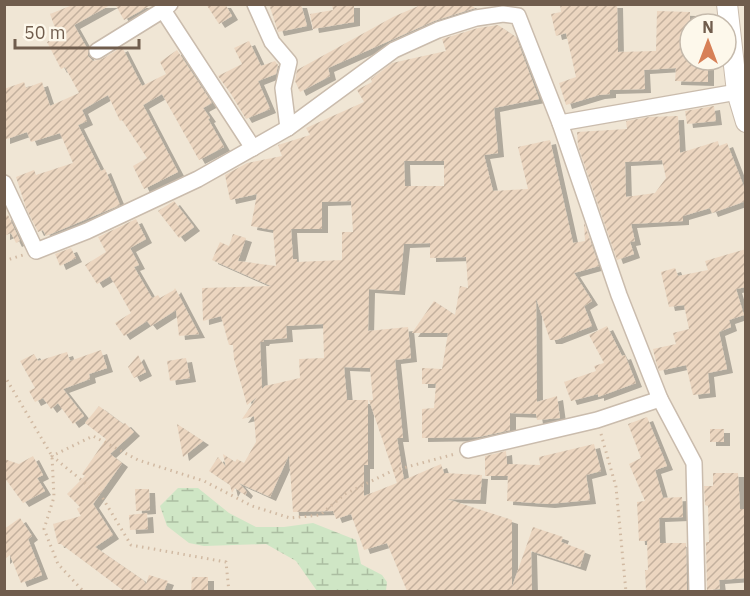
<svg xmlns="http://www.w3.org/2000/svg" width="750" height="596" viewBox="0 0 750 596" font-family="'IBM Plex Sans',sans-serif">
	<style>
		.residential { fill: #f0e6d5; fill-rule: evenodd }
		.wetland { fill: url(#wetland-marsh) }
		.building { fill: url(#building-hatch); fill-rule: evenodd; filter: url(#shadow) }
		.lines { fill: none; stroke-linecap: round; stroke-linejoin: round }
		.minor-casing { stroke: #cabcad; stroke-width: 18 }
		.tertiary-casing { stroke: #cabcad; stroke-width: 22 }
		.path { stroke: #d1baa3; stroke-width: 3; stroke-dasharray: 1.5 4.5; stroke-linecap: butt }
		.minor { stroke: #fff; stroke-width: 15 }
		.tertiary { stroke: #fff; stroke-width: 20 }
	</style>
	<defs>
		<pattern id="wetland-marsh" width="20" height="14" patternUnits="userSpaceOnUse" patternTransform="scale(1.5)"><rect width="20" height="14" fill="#cfe6c5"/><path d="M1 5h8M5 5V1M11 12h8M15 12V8" fill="none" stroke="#acbea2"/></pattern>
		<pattern id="building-hatch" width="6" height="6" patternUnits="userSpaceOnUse" patternTransform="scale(1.5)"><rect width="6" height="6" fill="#ecd6c0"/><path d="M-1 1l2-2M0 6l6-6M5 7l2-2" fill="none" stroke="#c4b19e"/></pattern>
		<filter id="shadow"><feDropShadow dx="6" dy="4" stdDeviation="0" flood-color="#0004"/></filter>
	</defs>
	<rect width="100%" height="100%" fill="#faf4e5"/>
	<path class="residential" d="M5,5H745V591H5ZM690,24H726V60H690Z"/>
	<polygon class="wetland" points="178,488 198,488 229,513 256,527 284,527 313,523 356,540 361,564 382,575 387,582 386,591 317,591 296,561 266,544 204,546 189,543 167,526 160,506"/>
	<g class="building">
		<polygon points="75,4 112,4 74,25 88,50 88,56 93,61 102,59 122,47 142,86 166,74 160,62 177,50 212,103 203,108 210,118 208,119 224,147 199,160 162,94 143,105 178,172 144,189 133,166 147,158 122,120 120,121 108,95 82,110 87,121 78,125 101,171 105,169 120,205 46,236 43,230 38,232 26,208 16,177 34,170 36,175 73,163 60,133 31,142 27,132 4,140 4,89 24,82 26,88 42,82 50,106 79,93 65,67 61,69 47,42 58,36 50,14"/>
		<polygon points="115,4 153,4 124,20"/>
		<polygon points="206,4 225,4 232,16 219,24"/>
		<polygon points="269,4 301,4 307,26 278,32"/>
		<polygon points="332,4 354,4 354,22 313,29 310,14 333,10"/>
		<polygon points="423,4 470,4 475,8 434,21 328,68 330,76 300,92 295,81 297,70 393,17"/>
		<polygon points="560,4 617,4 618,52 656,51 657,11 690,12 690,60 708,60 708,82 675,81 676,68 644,70 645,89 610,90 610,94 599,95 566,105 559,83 576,77 566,33 556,36 551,14 561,12"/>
		<path d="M498,25L516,37L539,99L494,108L498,153L484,155L493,191L528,189L518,147L550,140L573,243L585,241L584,222L599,266L574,273L592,301L584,306L592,326L556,340H550L536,298L537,402L557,396L560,418L537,420L536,414L510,413V430L506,431L479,437L422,438V409L434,408L436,384H422V368L442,369L448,333H412L434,301L455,315L460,286L468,288L466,257L430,258V243L404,244L399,291L369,289L368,331L408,327L411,358L395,360L403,438H397L404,480L441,464L444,473L482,475L480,500L447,499L512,520V587L533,527L563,537L561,542L585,551L580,567L531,551L532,591H407L387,543L364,550L351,514L336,519L333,511L293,512L289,455L270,497L239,483L247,492L245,495L235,488L232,493L230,485L209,471L218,457L226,467L223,454L235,462L237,459L244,463L256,442L254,416L242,419L257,397L247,405L234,359L233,345H229L221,316L203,321L202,288L271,286L212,260L220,242L229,246L233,234L246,238L238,261L276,266L273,230L251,226L257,194L230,200L225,175L247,163L282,156L278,145L310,135L306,128L364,102L357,90L372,82L371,79L392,63L446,51L442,39L478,28ZM404,161H444V186H405ZM351,201L353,232H342V260L297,262V259H293L291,229H322V202ZM323,324L324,358L299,359L300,378L265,386L262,389L260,342H263L264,340L287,338L286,326ZM344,367L370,368L373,400H369L397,483L364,496V465H368V400H347Z"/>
		<polygon points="249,41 261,66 275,61 278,65 276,74 258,81 270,109 246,119 231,94 218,76 242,64 234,48"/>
		<polygon points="714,106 716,121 687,124 685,111"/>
		<path d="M678,116L680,153L718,141L719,146L727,143L746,192V201L712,213L710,208L683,216V221L631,224L635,241L630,242L634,254L617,260L578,146L577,132L627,129L626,121L649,117ZM662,160L666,178L655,193L626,197L625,162Z"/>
		<polygon points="174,201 194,227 179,238 158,211"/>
		<polygon points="8,215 20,241 16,243 11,233 4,236 4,217"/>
		<polygon points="136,219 146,239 130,248 139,265 134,267 152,298 158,295 160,298 174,290 175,288 199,334 179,336 176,310 151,326 147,321 124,336 115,323 131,313 110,276 97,284 85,265 106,252 98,237"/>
		<polygon points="71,248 76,258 60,266 55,254"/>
		<polygon points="746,249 746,287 736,289 744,315 729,320 731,327 719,332 727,369 708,373 710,393 693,395 686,365 659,371 656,362 653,349 676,344 673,333 689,329 684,305 669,307 661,272 675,268 678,276 708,270 705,261"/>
		<polygon points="607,326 622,356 625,355 636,383 598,397 598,394 571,401 564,382 596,371 594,366 604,363 589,335"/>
		<polygon points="101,350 107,368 89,374 90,379 63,389 84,416 73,424 58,403 51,409 43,398 35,402 29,391 35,388 20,361 34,354 38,361 67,352 70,361"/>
		<polygon points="138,355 146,372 134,378 128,367"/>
		<polygon points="186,358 190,378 170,381 167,361"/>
		<polygon points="99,406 123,424 125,423 134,432 110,454 122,463 93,504 113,535 95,547 143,580 146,584 149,575 168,581 164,591 124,591 61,544 58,544 53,524 81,516 77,509 80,507 67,494 85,476 82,474 106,439 85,423"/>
		<polygon points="647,417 667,466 655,470 663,498 682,497 683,517 659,518 660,543 686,543 687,591 646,591 645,570 648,570 647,541 639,541 637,502 645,501 629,464 641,458 628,424"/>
		<polygon points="177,424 203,441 183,457"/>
		<rect x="710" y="429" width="14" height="13"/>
		<polygon points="594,444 601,471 586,475 590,500 549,504 507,501 508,476 485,476 485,456 506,451 507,464 540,465 539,457"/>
		<polygon points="33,456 43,475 37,478 45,491 23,503 4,477 4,459 19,464"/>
		<polygon points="713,473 738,473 740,509 746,509 746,578 719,580 720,589 707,590 706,542 709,542 708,506 705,505 704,486 713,486"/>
		<polygon points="135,489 149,489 150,510 136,511"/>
		<polygon points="147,513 148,529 130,530 129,515"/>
		<polygon points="20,518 32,536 28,539 42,575 21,583 10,555 4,560 4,529"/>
		<polygon points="192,577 208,577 208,591 191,591"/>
	</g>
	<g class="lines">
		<g class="minor-casing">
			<g id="minor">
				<polyline points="170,4 163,10 253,148"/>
				<polyline points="255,4 272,42 289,62 283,88 288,128"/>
				<polyline points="97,51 163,10"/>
				<polyline points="560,123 737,92"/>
				<polyline points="4,183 36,251 87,231 198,179 288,128 394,50 438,30 476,18 503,14 518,16 560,123 619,295 660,399 597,420 468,450"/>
				<polyline points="660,399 694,463 697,592"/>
			</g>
		</g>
		<g class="tertiary-casing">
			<polyline id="tertiary" points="727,4 737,92 746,122"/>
		</g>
		<g class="path">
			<polyline points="4,261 23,255"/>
			<polyline points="4,375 52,456 54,497 44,529 58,564 84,592"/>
			<polyline points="601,434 616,487 626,592"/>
			<polyline points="229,592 226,562 131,545 102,497 52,456 93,436 138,460 204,481 252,506 290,518 320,515 345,494 392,471 455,454"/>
		</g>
		<use href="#minor" class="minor"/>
		<use href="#tertiary" class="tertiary"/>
	</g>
	<rect width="750" height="596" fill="none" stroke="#705d4d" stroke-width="12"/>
	<g transform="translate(708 42)"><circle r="28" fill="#fdf8eb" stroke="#c5baac" stroke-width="1.5"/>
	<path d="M0-4.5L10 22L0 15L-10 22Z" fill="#d78057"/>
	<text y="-9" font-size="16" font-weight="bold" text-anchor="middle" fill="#705d4d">N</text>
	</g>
	<path d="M15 39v9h124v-9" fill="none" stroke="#705d4d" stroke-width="3"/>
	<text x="24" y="39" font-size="18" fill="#705d4d" stroke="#fdf8eb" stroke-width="4.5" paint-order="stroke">50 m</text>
</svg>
